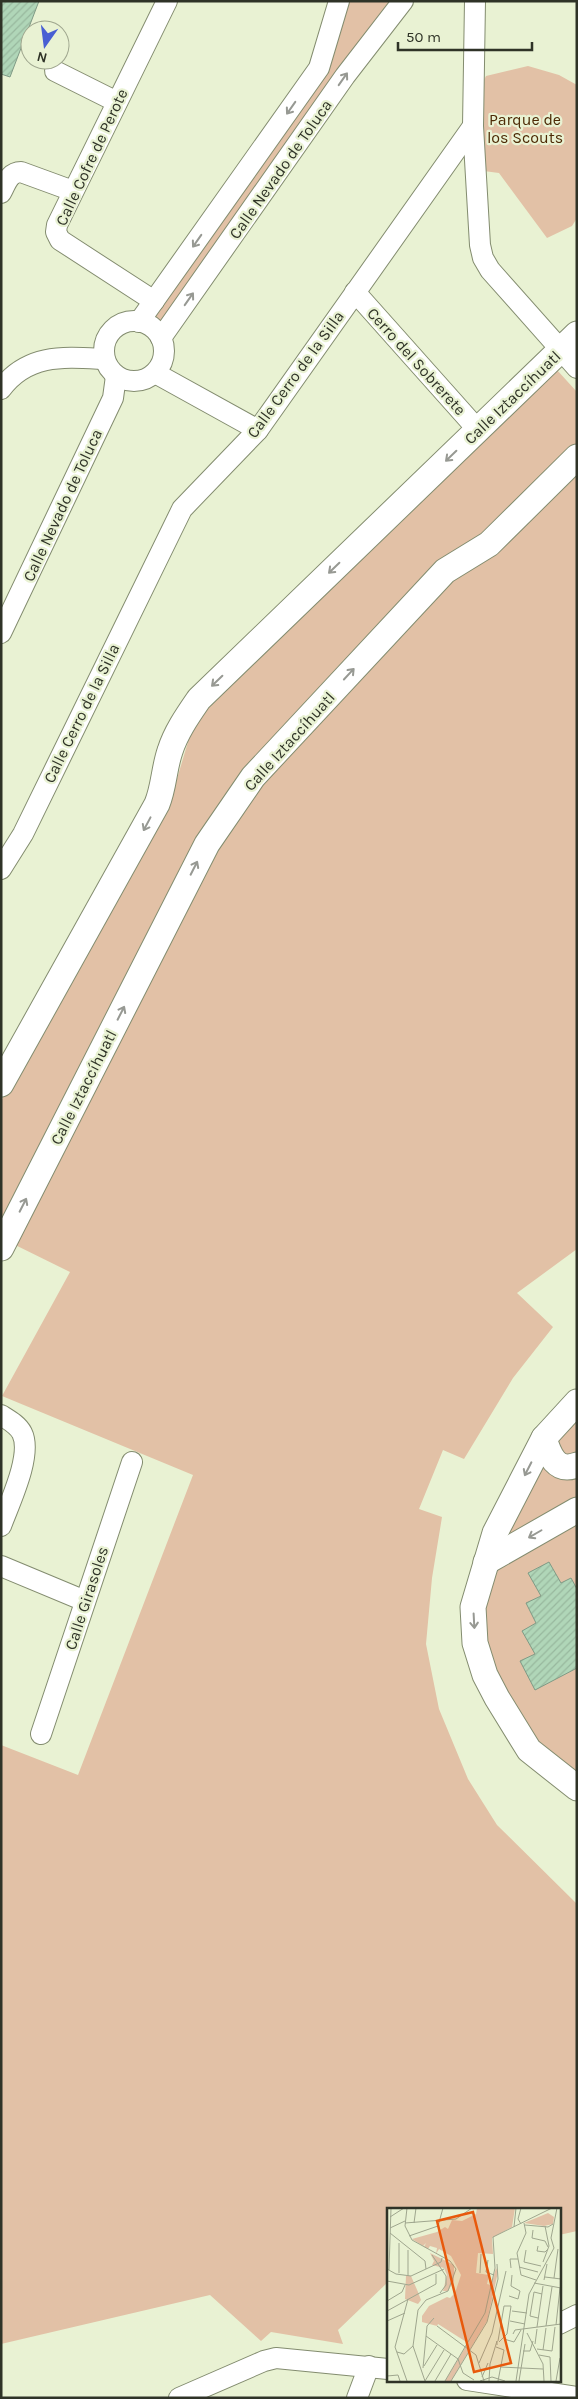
<svg xmlns="http://www.w3.org/2000/svg" width="578" height="2399" viewBox="0 0 578 2399" font-family="Karla,sans-serif">
	<style>
		.green { fill: #e2c1a6 }
		.building { fill: url(#building-hatch); stroke: #809a85 }
		.lines { fill: none; stroke-linecap: round; stroke-linejoin: round }
		.minor-casing { stroke: #838c6f; stroke-width: 22 }
		.tertiary-casing { stroke: #838c6f; stroke-width: 27 }
		.minor { stroke: #fff; stroke-width: 20 }
		.tertiary { stroke: #fff; stroke-width: 25 }
		.oneway { stroke: #979993 }
		.labels { text-anchor: middle; stroke-width: 4.5; stroke-linejoin: round; paint-order: stroke }
		.park-label { font-size: 16px; fill: #4d2a05; stroke: #e9f2d3 }
		.street-label { font-size: 16px; fill: #2f3327; stroke: #e9f2d3 }
		.inset-road { fill: none; stroke: #9fa68e; stroke-width: 1 }
		.view { fill: #e8590c; fill-opacity: 0.15; stroke: #e8590c; stroke-width: 2.5 }
		.inset-edge { fill: none; stroke: #2f3327; stroke-width: 2.5 }
	</style>
	<defs>
		<pattern id="building-hatch" width="6" height="6" patternUnits="userSpaceOnUse" patternTransform="scale(1.25)"><rect width="6" height="6" fill="#b0d6b8"/><path d="M-1 1l2-2M0 6l6-6M5 7l2-2" fill="none" stroke="#98b89e"/></pattern>
	</defs>
	<rect width="100%" height="100%" fill="#e9f2d3"/>
	<g class="green">
		<polygon points="344,1 398,1 159,325 152,319 324,69"/>
		<polygon points="528,66 559,75 577,85 577,218 572,226 547,238 499,173 476,170 473,101 486,76"/>
		<polygon points="557,370 577,392 577,1249 517,1293 553,1327 513,1378 464,1459 443,1450 419,1509 442,1517 432,1578 426,1644 439,1709 468,1779 497,1825 577,1904 577,2231 559,2235 559,2209 388,2209 388,2282 338,2330 343,2344 271,2332 261,2341 210,2295 1,2344 1,1745 78,1775 193,1475 2,1396 70,1272 1,1238 1,1101 170,802 194,722"/>
		<polygon points="577,1402 577,1786 558,1773 485,1677 474,1607 497,1533"/>
	</g>
	<g class="building">
		<polygon points="1,1 39,1 10,77 1,74"/>
		<polygon points="549,1562 561,1583 571,1578 577,1589 577,1668 535,1690 520,1661 535,1654 522,1631 536,1623 526,1603 541,1596 528,1573"/>
	</g>
	<g class="lines">
		<g class="minor-casing">
			<g id="minor">
				<polyline points="475,1 473,126 480,245 483,258 490,270 577,368"/>
				<polyline points="55,71 117,102"/>
				<path d="M1,193C6,184 9,172 21,172L73,191"/>
				<polyline points="355,292 478,430"/>
				<polyline points="154,301 60,240 56,232 57,225 167,1"/>
				<circle cx="134" cy="351" r="30"/>
				<polyline points="139,322 319,68 339,1"/>
				<polyline points="161,338 345,76 403,1"/>
				<polyline points="155,373 258,430"/>
				<path d="M1,389C28,353 65,357 104,359"/>
				<polyline points="1,633 113,398 116,376"/>
				<polyline points="1,869 23,834 182,509 258,430 473,126"/>
				<path d="M1,1415C9,1420 18,1425 22,1433C33,1455 9,1504 1,1526"/>
				<polyline points="1,1566 85,1601"/>
				<polyline points="41,1734 132,1462"/>
				<polyline points="559,2324 577,2315"/>
				<polyline points="467,2380 577,2397"/>
				<polyline points="179,2398 264,2361 276,2358 388,2369"/>
				<polyline points="357,2398 369,2366"/>
			</g>
		</g>
		<g class="tertiary-casing">
			<g id="tertiary">
				<path d="M1,1084L157,804C164,787 164,768 170,751C176,732 188,715 199,699L577,334"/>
				<polyline points="1,1248 207,844 253,777 445,571 489,544 577,457"/>
				<polyline points="577,1402 544,1438 495,1533 473,1607 475,1643 485,1675 497,1698 529,1750 577,1788"/>
				<path d="M544,1438C549,1455 556,1473 577,1465"/>
				<polyline points="486,1562 577,1510"/>
			</g>
		</g>
		<use href="#minor" class="minor"/>
		<use href="#tertiary" class="tertiary"/>
	</g>
	<defs><path id="oneway-shaft" d="M-6 0H5M1.5-3L5.5 0L1.5 3" fill="none" stroke-width="1.6" stroke-linecap="round" stroke-linejoin="round" transform="scale(1.25)"/></defs>
	<g class="oneway">
		<use href="#oneway-shaft" transform="translate(343 79) rotate(-55)"/>
		<use href="#oneway-shaft" transform="translate(291 108) rotate(125)"/>
		<use href="#oneway-shaft" transform="translate(197 241) rotate(125)"/>
		<use href="#oneway-shaft" transform="translate(189 299) rotate(-55)"/>
		<use href="#oneway-shaft" transform="translate(451 456) rotate(136)"/>
		<use href="#oneway-shaft" transform="translate(334 568) rotate(136)"/>
		<use href="#oneway-shaft" transform="translate(349 674) rotate(-47)"/>
		<use href="#oneway-shaft" transform="translate(217 681) rotate(136)"/>
		<use href="#oneway-shaft" transform="translate(147 824) rotate(118)"/>
		<use href="#oneway-shaft" transform="translate(194 868) rotate(-63)"/>
		<use href="#oneway-shaft" transform="translate(121 1013) rotate(-63)"/>
		<use href="#oneway-shaft" transform="translate(23 1205) rotate(-63)"/>
		<use href="#oneway-shaft" transform="translate(528 1469) rotate(117)"/>
		<use href="#oneway-shaft" transform="translate(535 1534) rotate(150)"/>
		<use href="#oneway-shaft" transform="translate(474 1621) rotate(87)"/>
	</g>
	<g class="labels">
		<g class="park-label">
			<text x="525" y="125">Parque de<tspan x="525" dy="18">los Scouts</tspan></text>
		</g>
		<g class="street-label">
			<text transform="translate(91 157) rotate(-65)" y="6">Calle Cofre de Perote</text>
			<text transform="translate(280 169) rotate(-55)" y="6">Calle Nevado de Toluca</text>
			<text transform="translate(417 361) rotate(48)" y="6">Cerro del Sobrerete</text>
			<text transform="translate(295 374) rotate(-54)" y="6">Calle Cerro de la Silla</text>
			<text transform="translate(512 397) rotate(-44)" y="6">Calle Iztaccíhuatl</text>
			<text transform="translate(62 505) rotate(-65)" y="6">Calle Nevado de Toluca</text>
			<text transform="translate(81 713) rotate(-64)" y="6">Calle Cerro de la Silla</text>
			<text transform="translate(289 741) rotate(-48)" y="6">Calle Iztaccíhuatl</text>
			<text transform="translate(83 1087) rotate(-63)" y="6">Calle Iztaccíhuatl</text>
			<text transform="translate(86 1598) rotate(-72)" y="6">Calle Girasoles</text>
		</g>
	</g>
	<g transform="translate(387 2208)">
		<rect width="174" height="174" fill="#e9f2d3"/>
		<path d="M90,0H128L125,19L105,30L106,46L91,45L89,65L102,67L100,76L104,77L109,60L111,64L100,113L64,173H58L81,135L51,116L50,118L35,114V108L42,98L60,89L63,90L68,85L74,67L64,48L52,41L49,46L50,40L43,38L41,41L37,39L39,35L36,38L25,31L50,24L58,19L61,21L65,12L75,13L89,6ZM161,5L167,9L166,16L157,18L137,15ZM43,45L67,57V73L61,83H56L60,67L57,60L45,57L47,53ZM19,68H24L31,84L34,92L31,96L18,91Z" fill="#e2c1a6"/>
		<path class="inset-road" d="M20,0L18,18L25,32L63,53L69,61L61,83L39,92L31,102L26,138L38,173M3,9L17,0M18,15L69,11L85,0M27,15L29,0M137,15L139,25L130,45L134,67L149,72M134,16L131,11L134,0M138,17L161,19L166,16M127,19L129,0M3,20L18,13M146,22L145,30L158,33L161,39M3,25L38,53L39,61M22,28L51,18L56,0M151,38L150,43L158,44L161,41M139,42L137,54L154,58M45,47L59,68V77L53,85M101,52L99,64L107,67M156,54L162,38L158,18M132,59L151,64M124,60L123,51H131M0,61L9,66L24,68L54,54L55,50M2,62L4,0M12,65V35M93,65L94,46M21,68V42M158,69L174,71M167,70L171,41M157,72L160,56M0,73L22,77L57,61M147,75L174,80M122,88L131,91L133,83L124,78L125,67M0,93L15,84L18,77M0,103L49,76V66M125,103L140,105M151,110L143,108L147,84L155,86M0,113L18,105M123,113L138,116M169,117L173,80M50,118L89,147L97,173M159,118L165,79M150,119L156,78M140,125L156,156L157,173M126,126L128,122L174,116M39,128L71,151L76,165L87,172M117,131L127,134L134,122M111,133L117,98H124L120,126L112,134M148,136L150,121M8,139L21,91M8,139L20,173M109,139L117,142L111,173M150,141L165,143L168,119M156,142L159,120M136,143H143L146,133M10,144L17,146L26,138M152,147L163,149L164,173M92,155L105,125L119,63M37,158L50,137M113,159L156,161M36,160L40,118L47,110M0,168L11,167L13,173M95,169L101,155M38,173L57,142M48,173L64,146M58,173L98,105L108,60L106,29L165,0M64,173L100,114L111,71L110,56M93,173L105,169L118,173M102,173L103,156L110,133V137M129,173L142,86L167,40L164,30L170,0M132,173L138,136M169,173L173,150"/>
		<path class="view" d="M86,4L124,155L87,164L50,13Z"/>
		<rect width="174" height="174" class="inset-edge"/>
	</g>
	<rect width="578" height="2399" fill="none" stroke="#2f3327" stroke-width="5"/>
	<g transform="translate(45 45) rotate(194)"><circle r="24" fill="#e9f2d3" stroke="#9fa68e"/>
	<path d="M0-4L9 19L0 12L-9 19Z" fill="#485fd3"/>
	<text y="-8" font-size="14" font-weight="bold" text-anchor="middle" fill="#2f3327">N</text>
	</g>
	<path d="M398 42v8h134v-8" fill="none" stroke="#2f3327" stroke-width="2.5"/>
	<text x="406" y="42" font-size="15" fill="#2f3327" stroke="#e9f2d3" stroke-width="4" paint-order="stroke">50 m</text>
</svg>
